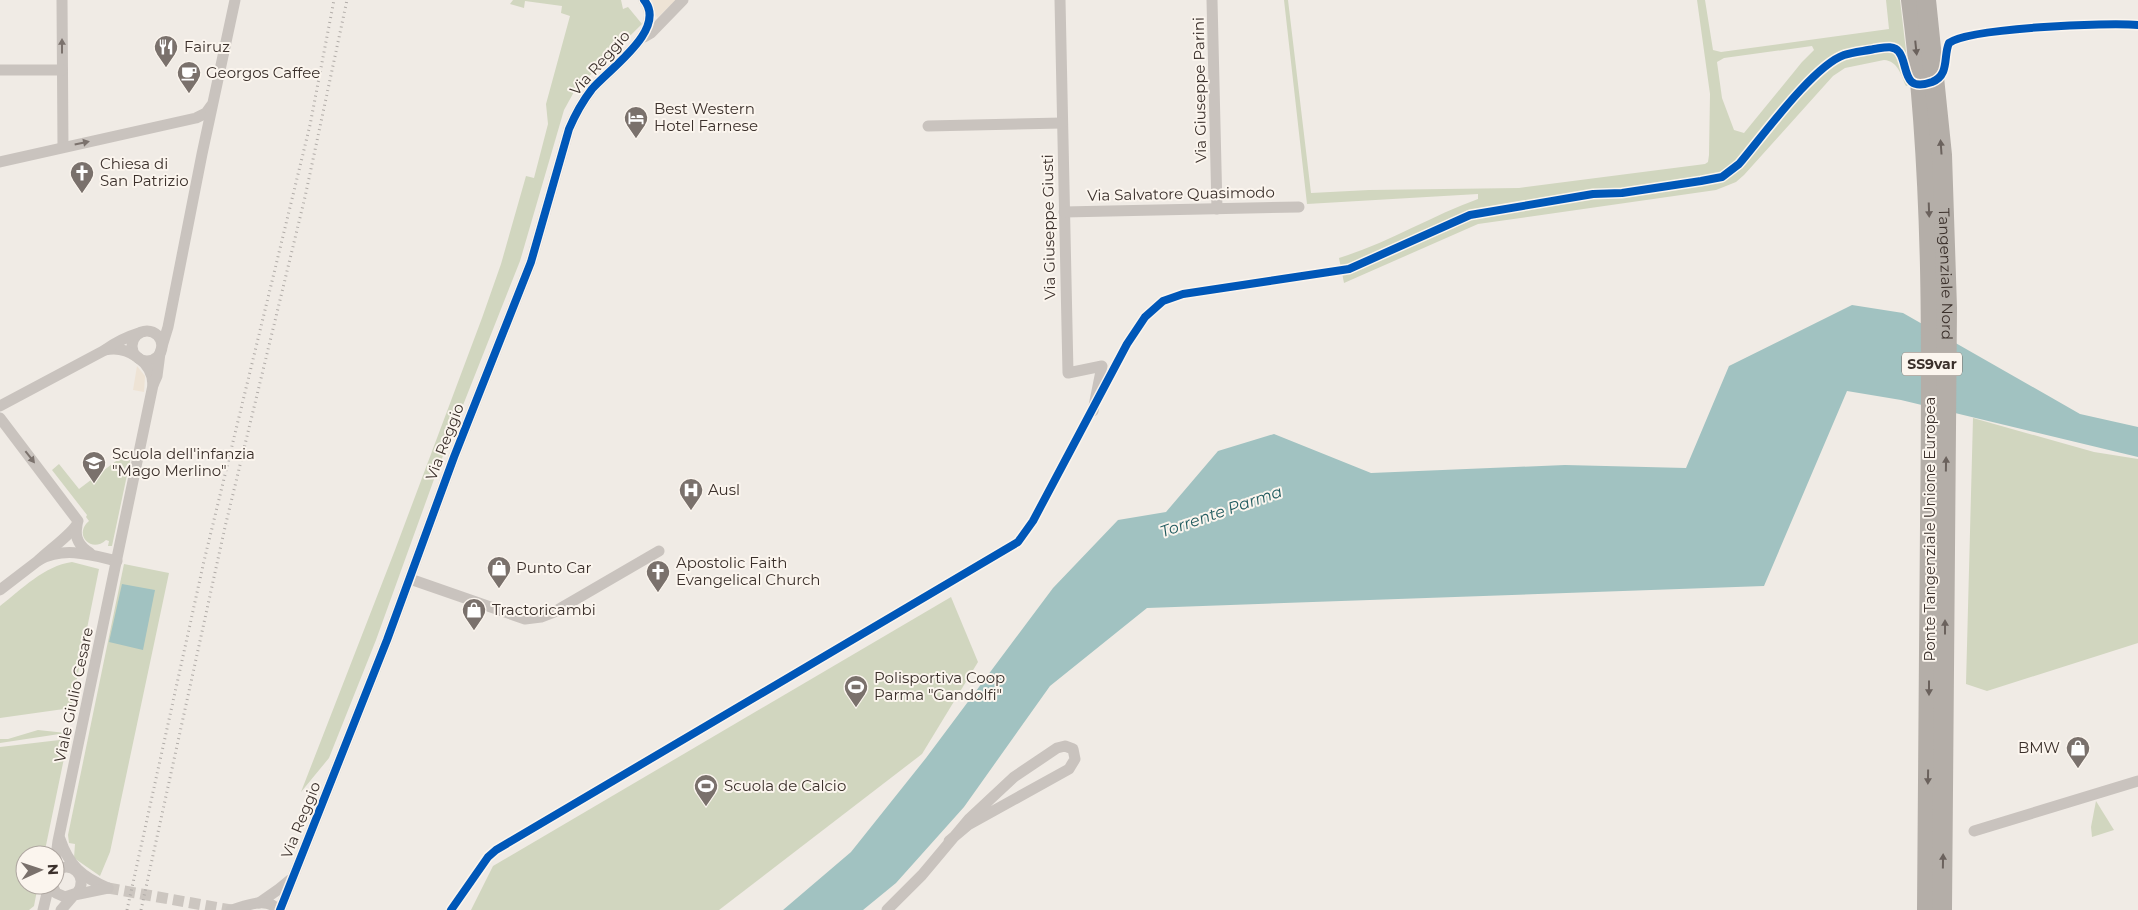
<svg xmlns="http://www.w3.org/2000/svg" width="2138" height="910" viewBox="0 0 2138 910" font-family="Montserrat,sans-serif">
	<style>
		.green { fill: #d1d6bf; fill-rule: evenodd }
		.plaza { fill: #eee3d5 }
		.water { fill: #a1c2c1 }
		.lines { fill: none; stroke-linecap: round; stroke-linejoin: round }
		.minor-tunnel { stroke: #ccc6c0; stroke-width: 11; stroke-dasharray: 11 5.5; stroke-linecap: butt }
		.minor { stroke: #c9c3be; stroke-width: 11 }
		.trunk { stroke: #b4aea8; stroke-width: 20 }
		.rail { stroke: #b1aca8; stroke-width: 3; stroke-dasharray: 1 4; stroke-linecap: butt }
		.cycleway-casing { stroke: #fbf5ee; stroke-width: 11 }
		.cycleway { stroke: #0057b8; stroke-width: 8 }
		.oneway { fill: #7b726d }
		.oneway2 { fill: #6b625d }
		.labels { text-anchor: middle; stroke-width: 4; stroke-linejoin: round; paint-order: stroke }
		.shield { fill: #fbf5ee; stroke: #756b66; stroke-width: 1 }
		.shield-label { font-size: 14px; font-weight: bold; fill: #3b302b }
		.poi-label { font-size: 15px; fill: #3b302b; stroke: #fbf5ee; text-anchor: start }
		.street-label { font-size: 15px; fill: #3b302b; stroke: #fbf5ee }
		.water-label { font-size: 16px; font-style: italic; fill: #1f5a5e; stroke: #fbf5ee }
	</style>
	<rect width="100%" height="100%" fill="#f0ebe5"/>
	<g class="green">
		<polygon points="513,0 621,0 623,9 628,7 642,24 575,90 564,110 520,261 437,471 376,640 329,758 301,792 395,550 482,318 501,264 526,176 534,178 548,124 546,104 570,16 561,13 562,6 525,1 524,8 510,4"/>
		<path d="M1284,0H1288L1311,193L1369,190L1519,188L1705,164L1708,162L1709,155L1710,94L1697,0H1705L1713,50L1721,52L1889,29L1886,0H1900L1910,85L1906,86C1901,75 1898,61 1884,60L1845,68L1833,76L1744,175L1736,182L1716,190L1478,224L1344,283L1339,258C1388,243 1431,216 1478,199V194L1307,204ZM1812,46L1814,50L1802,62L1744,133L1734,130L1722,98L1717,62L1724,58Z"/>
		<polygon points="1973,418 2094,452 2138,459 2138,643 1987,691 1966,684"/>
		<path d="M124,455L131,456L112,546H108L109,541L106,540C91,554 73,534 89,521L86,517L87,515L52,470L59,464L79,489Z"/>
		<path d="M72,562L99,569L71,708L0,718V606C22,589 44,566 72,562Z"/>
		<polygon points="124,564 169,573 110,852 100,876 74,858 75,844 69,843 68,835"/>
		<polygon points="951,597 978,662 922,754 719,910 471,910 493,866"/>
		<polygon points="38,730 66,733 0,743 0,739 8,739"/>
		<polygon points="68,739 44,855 25,855 25,885 38,885 34,906 29,910 0,910 0,747"/>
		<polygon points="2096,801 2114,830 2092,837 2091,827"/>
	</g>
	<g class="plaza">
		<polygon points="652,0 676,0 657,18"/>
		<polygon points="137,366 145,376 144,392 133,390"/>
	</g>
	<g class="water">
		<polygon points="1852,305 1903,313 2080,414 2138,427 2138,457 1901,400 1847,391 1764,586 1147,608 1050,686 964,807 896,883 863,910 783,910 851,852 926,758 1053,588 1118,520 1166,512 1218,451 1274,434 1371,473 1565,465 1686,468 1729,366"/>
		<polygon points="122,584 155,590 143,650 109,642"/>
	</g>
	<g class="lines">
		<polyline class="minor-tunnel" points="108,888 231,910"/>
		<g class="minor">
			<polyline points="62,0 63,147"/>
			<polyline points="1060,0 1068,373 1102,366 1093,411"/>
			<polyline points="1212,0 1217,209"/>
			<polyline points="644,37 651,33 683,0"/>
			<polyline points="0,70 62,70"/>
			<polyline points="928,126 1062,123"/>
			<polyline points="0,162 196,118 206,113 211,106"/>
			<polyline points="1064,212 1299,207"/>
			<circle cx="147" cy="346" r="15"/>
			<path d="M105,350C127,345 153,362 153,385"/>
			<path d="M0,406L105,350C116,342 126,337 139,333"/>
			<path d="M0,418L78,521C77,530 48,551 39,560"/>
			<path d="M77,526C74,538 80,547 90,553"/>
			<polyline points="410,579 525,619 541,617 554,612 659,551"/>
			<path d="M0,590L39,560C64,546 92,555 117,561"/>
			<polyline points="1974,831 2138,781"/>
			<path d="M60,839C69,866 82,877 108,888"/>
			<polyline points="55,865 58,841 153,385 157,376 160,353 168,327 202,154 235,0"/>
			<path d="M52,885L56,893L65,897L77,893C90,877 70,858 55,872"/>
			<polyline points="259,903 279,889 290,880"/>
			<polyline points="43,910 49,885"/>
			<polyline points="61,910 74,895 108,888"/>
			<path d="M231,910C246,906 267,896 278,910"/>
			<path d="M280,910L387,640L454,457L531,262L569,129C575,115 582,102 592,89C609,69 668,29 644,0"/>
			<polyline points="887,910 922,875 969,819 1014,777 1057,748 1065,746 1073,749 1075,759 1069,769 968,825 949,841"/>
		</g>
		<g class="trunk">
			<path d="M1911,0C1934,174 1932,350 1930,526C1929,654 1928,782 1927,910"/>
			<path id="s1" d="M1926,0L1942,155L1947,308L1942,910"/>
		</g>
		<g class="rail">
			<polyline points="127,910 204,561 310,125 334,0"/>
			<polyline points="141,910 225,527 305,197 347,0"/>
		</g>
		<g class="cycleway-casing">
			<g id="cycleway">
				<path d="M280,910L387,640L454,457L531,262L569,129C575,115 582,102 592,89C609,69 668,29 644,0"/>
				<path d="M451,910L488,857L496,850L1018,542L1033,521L1127,344L1145,317L1163,301L1183,294L1349,269L1470,215L1593,194L1622,193L1701,181L1722,177L1739,164C1762,137 1813,66 1844,55C1853,52 1865,51 1874,49C1882,48 1894,44 1899,52C1909,65 1901,93 1932,82C1950,75 1943,56 1949,43C1968,28 2109,22 2138,25"/>
			</g>
		</g>
		<use href="#cycleway" class="cycleway"/>
	</g>
	<defs><path id="oneway-solid" d="M-6-.8H1V-3.2L6.5 0L1 3.2V.8H-6Z" transform="scale(1.25)"/></defs>
	<g class="oneway">
		<use href="#oneway-solid" transform="translate(62 46) rotate(-90)"/>
		<use href="#oneway-solid" transform="translate(82 143) rotate(-12)"/>
		<use href="#oneway-solid" transform="translate(30 457) rotate(52)"/>
	</g>
	<g class="oneway2">
		<use href="#oneway-solid" transform="translate(1916 48) rotate(84)"/>
		<use href="#oneway-solid" transform="translate(1941 147) rotate(-94)"/>
		<use href="#oneway-solid" transform="translate(1929 210) rotate(88)"/>
		<use href="#oneway-solid" transform="translate(1946 464) rotate(-89)"/>
		<use href="#oneway-solid" transform="translate(1945 627) rotate(-90)"/>
		<use href="#oneway-solid" transform="translate(1929 688) rotate(90)"/>
		<use href="#oneway-solid" transform="translate(1928 777) rotate(91)"/>
		<use href="#oneway-solid" transform="translate(1943 861) rotate(-89)"/>
	</g>
	<defs>
		<g id="restaurant-pin" transform="scale(1.25)"><path d="M0 17L-7.5 6A9.5 9.5 0 1 1 7.5 6Z" fill="#7a716c" stroke="#fbf5ee"/><path d="M-5-6h1v4h1v-4h1v4h1v-4h1v5L-1.5 .5V6h-2V.5L-5-1ZM5-6V6H3V1.5H1.5Q1.5-4 5-6Z" fill="#fff"/></g>
		<g id="cafe-pin" transform="scale(1.25)"><path d="M0 17L-7.5 6A9.5 9.5 0 1 1 7.5 6Z" fill="#7a716c" stroke="#fbf5ee"/><path d="M-5.5-4.5H6V0H3Q3 3.5 0 3.5H-2.5Q-5.5 3.5-5.5 0ZM3-3.2v2h1.7v-2ZM-6 4.5H4V6H-6Z" fill="#fff"/></g>
		<g id="hotel-pin" transform="scale(1.25)"><path d="M0 17L-7.5 6A9.5 9.5 0 1 1 7.5 6Z" fill="#7a716c" stroke="#fbf5ee"/><path d="M-6-4.5h1.5V1H6V5H4.5V3h-9V5H-6ZM-4 0a1.8 1.8 0 1 1 3.6 0ZM.5 0V-2.5h3Q6-2.5 6 0Z" fill="#fff"/></g>
		<g id="church-pin" transform="scale(1.25)"><path d="M0 17L-7.5 6A9.5 9.5 0 1 1 7.5 6Z" fill="#7a716c" stroke="#fbf5ee"/><path d="M-1.2-6h2.4v3.5h3.3v2.4h-3.3V6h-2.4V-.1h-3.3v-2.4h3.3Z" fill="#fff"/></g>
		<g id="school-pin" transform="scale(1.25)"><path d="M0 17L-7.5 6A9.5 9.5 0 1 1 7.5 6Z" fill="#7a716c" stroke="#fbf5ee"/><path d="M0-5L7-2L0 1L-7-2ZM-4 1L0 2.5L4 1V4Q0 6-4 4Z" fill="#fff"/></g>
		<g id="hospital-pin" transform="scale(1.25)"><path d="M0 17L-7.5 6A9.5 9.5 0 1 1 7.5 6Z" fill="#7a716c" stroke="#fbf5ee"/><path d="M-5-5h3v3.5h4V-5h3V5h-3V1.5h-4V5h-3Z" fill="#fff"/></g>
		<g id="shop-pin" transform="scale(1.25)"><path d="M0 17L-7.5 6A9.5 9.5 0 1 1 7.5 6Z" fill="#7a716c" stroke="#fbf5ee"/><path d="M-5-2.5h2.3a2.7 3.5 0 0 1 5.4 0H5L5.5 6h-11ZM-1.5-2.5h3a1.5 2.3 0 0 0-3 0Z" fill="#fff"/></g>
		<g id="stadium-pin" transform="scale(1.25)"><path d="M0 17L-7.5 6A9.5 9.5 0 1 1 7.5 6Z" fill="#7a716c" stroke="#fbf5ee"/><path d="M0-5a6.5 5 0 1 0 0 10a6.5 5 0 1 0 0-10ZM-3.5-1.8h7v3.6h-7Z" fill="#fff"/></g>
	</defs>
	<g fill-rule="evenodd">
		<use href="#restaurant-pin" x="166" y="47"/>
		<use href="#cafe-pin" x="189" y="73"/>
		<use href="#hotel-pin" x="636" y="118"/>
		<use href="#church-pin" x="82" y="173"/>
		<use href="#school-pin" x="94" y="463"/>
		<use href="#hospital-pin" x="691" y="490"/>
		<use href="#shop-pin" x="499" y="568"/>
		<use href="#church-pin" x="658" y="572"/>
		<use href="#shop-pin" x="474" y="610"/>
		<use href="#stadium-pin" x="856" y="687"/>
		<use href="#shop-pin" x="2078" y="748"/>
		<use href="#stadium-pin" x="706" y="786"/>
	</g>
	<g class="labels">
		<rect class="shield" x="1902" y="352.5" width="60" height="23" rx="4"/>
		<g class="shield-label">
			<text x="1932" y="369">SS9var</text>
		</g>
		<g class="poi-label">
			<text x="184" y="52">Fairuz</text>
			<text x="206" y="78">Georgos Caffee</text>
			<text x="654" y="114">Best Western<tspan x="654" dy="17">Hotel Farnese</tspan></text>
			<text x="100" y="169">Chiesa di<tspan x="100" dy="17">San Patrizio</tspan></text>
			<text x="112" y="459">Scuola dell'infanzia<tspan x="112" dy="17">"Mago Merlino"</tspan></text>
			<text x="708" y="495">Ausl</text>
			<text x="676" y="568">Apostolic Faith<tspan x="676" dy="17">Evangelical Church</tspan></text>
			<text x="516" y="573">Punto Car</text>
			<text x="492" y="615">Tractoricambi</text>
			<text x="874" y="683">Polisportiva Coop<tspan x="874" dy="17">Parma "Gandolfi"</tspan></text>
			<text x="2060" y="753" text-anchor="end">BMW</text>
			<text x="724" y="791">Scuola de Calcio</text>
		</g>
		<g class="street-label">
			<text transform="translate(600 63) rotate(-48)" y="5">Via Reggio</text>
			<text transform="translate(1200 90) rotate(-91)" y="5">Via Giuseppe Parini</text>
			<text transform="translate(1181 194) rotate(-1)" y="5">Via Salvatore Quasimodo</text>
			<text transform="translate(1049 227) rotate(-91)" y="5">Via Giuseppe Giusti</text>
			<text dy="5" stroke="none"><textPath href="#s1" startOffset="275">Tangenziale Nord</textPath></text>
			<text transform="translate(445 442) rotate(-69)" y="5">Via Reggio</text>
			<text transform="translate(1930 529) rotate(-90)" y="5">Ponte Tangenziale Unione Europea</text>
			<text transform="translate(74 695) rotate(-78)" y="5">Viale Giulio Cesare</text>
			<text transform="translate(301 820) rotate(-68)" y="5">Via Reggio</text>
		</g>
		<g class="water-label">
			<text transform="translate(1221 511) rotate(-19)" y="6">Torrente Parma</text>
		</g>
	</g>
	<g transform="translate(40 870) rotate(87)"><circle r="24" fill="#fbf5ee" stroke="#aea6a0"/>
	<path d="M0-4L9 19L0 12L-9 19Z" fill="#7a716c"/>
	<text y="-8" font-size="14" font-weight="bold" text-anchor="middle" fill="#3b302b">N</text>
	</g>
</svg>
